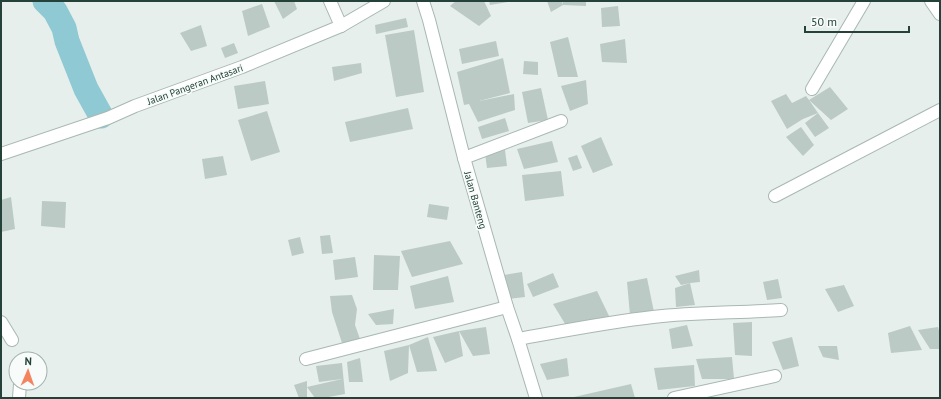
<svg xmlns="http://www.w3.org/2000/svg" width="941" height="399" viewBox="0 0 941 399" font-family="'PT Sans',sans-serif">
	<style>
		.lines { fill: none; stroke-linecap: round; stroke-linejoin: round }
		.river { stroke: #8ec9d4; stroke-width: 25 }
		.building { fill: #bbcac4 }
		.minor-casing { stroke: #a8b8b2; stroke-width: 14 }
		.tertiary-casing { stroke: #a8b8b2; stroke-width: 14 }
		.minor { stroke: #fff; stroke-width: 12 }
		.tertiary { stroke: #fff; stroke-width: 12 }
		.labels { text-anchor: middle; stroke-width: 3.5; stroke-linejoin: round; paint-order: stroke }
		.street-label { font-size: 10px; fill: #24423a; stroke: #f7fbf9 }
	</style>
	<rect width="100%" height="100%" fill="#e6efeb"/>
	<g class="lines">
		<polyline class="river" points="45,1 55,11 64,28 67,41 86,89 101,116"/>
	</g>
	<g class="building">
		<polygon points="274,1 294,1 297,9 283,19"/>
		<polygon points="456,1 484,1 491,16 479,26 450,6"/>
		<polygon points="489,1 508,1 508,2 490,5"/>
		<polygon points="547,1 562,1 563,5 551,12"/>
		<polygon points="563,1 586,1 586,6 563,5"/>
		<polygon points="262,4 270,27 248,36 242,11"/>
		<polygon points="618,6 620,26 602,27 601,8"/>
		<polygon points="406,18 408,27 376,34 375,25"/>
		<polygon points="201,25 207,46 191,51 180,33"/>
		<polygon points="414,30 424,92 396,97 385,35"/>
		<polygon points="568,37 578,77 558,77 550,42"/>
		<polygon points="625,39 627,63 602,62 600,44"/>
		<polygon points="496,41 499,56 462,64 459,49"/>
		<polygon points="234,43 238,53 225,58 221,48"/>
		<polygon points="503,58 510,93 479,101 514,94 515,110 478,122 469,104 464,105 457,72"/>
		<polygon points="524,61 538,62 538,75 523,74"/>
		<polygon points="361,63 362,73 334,81 332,67"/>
		<polygon points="586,80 588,104 570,111 561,86"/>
		<polygon points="265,81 269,104 238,109 234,86"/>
		<polygon points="830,87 848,109 831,120 809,100 818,113 829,128 815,137 805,123 818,113 803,119 787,129 771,101 786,94 792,103 806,96 809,100"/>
		<polygon points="541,88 548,120 528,123 522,92"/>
		<polygon points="408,108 413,129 350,142 345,122"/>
		<polygon points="267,111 280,152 251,161 238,120"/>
		<polygon points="505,118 509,131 482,139 478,127"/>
		<polygon points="801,127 814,145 803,156 786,137"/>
		<polygon points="601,137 613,165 593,173 581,146"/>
		<polygon points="552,141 558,162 524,169 517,149"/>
		<polygon points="505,150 507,166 487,168 485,153"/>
		<polygon points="577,155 582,168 573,171 568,158"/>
		<polygon points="223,156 227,175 205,179 202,159"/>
		<polygon points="561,171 564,196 525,201 522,175"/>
		<polygon points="11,197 15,229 1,232 1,200"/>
		<polygon points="42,201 66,202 65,228 41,226"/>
		<polygon points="429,204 449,207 447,220 427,217"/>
		<polygon points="330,235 333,253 322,254 320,236"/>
		<polygon points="300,237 304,253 292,256 288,240"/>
		<polygon points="450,241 463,264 412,277 401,251"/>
		<polygon points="374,255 400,256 398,290 373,290"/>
		<polygon points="355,257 358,277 335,280 333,260"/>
		<polygon points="699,270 700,282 690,283 695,305 676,307 675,288 690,283 681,285 675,276"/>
		<polygon points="522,272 525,297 507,299 504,275"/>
		<polygon points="553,273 559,287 533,297 527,284"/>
		<polygon points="448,276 454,302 415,309 410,286"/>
		<polygon points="647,278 654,312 630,315 627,282"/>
		<polygon points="778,279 782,298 767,300 763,282"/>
		<polygon points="844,285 854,306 838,312 825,289"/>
		<polygon points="597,291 610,318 567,327 553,304"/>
		<polygon points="352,295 357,309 355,325 360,339 342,343 332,312 330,296"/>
		<polygon points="394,309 393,324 376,325 368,314"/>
		<polygon points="752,322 752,356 735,355 733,323"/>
		<polygon points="687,325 693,346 672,349 669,329"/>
		<polygon points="910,326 922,350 891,353 888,333"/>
		<polygon points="486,327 490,354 473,356 459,331"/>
		<polygon points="938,327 940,334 940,349 930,349 918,330"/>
		<polygon points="459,331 463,356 445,363 433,337"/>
		<polygon points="428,337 437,371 417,372 409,345"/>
		<polygon points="792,337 799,366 783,370 772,342"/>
		<polygon points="409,345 408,373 390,381 384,351"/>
		<polygon points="818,346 837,346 839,360 823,357"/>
		<polygon points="732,357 734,379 702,379 696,359"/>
		<polygon points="360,358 363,382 349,382 347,362"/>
		<polygon points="567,358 569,376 547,380 540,364"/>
		<polygon points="342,363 345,394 323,398 315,398 307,387 307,398 299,398 294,385 307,381 307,387 342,379 319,382 316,366"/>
		<polygon points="694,365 695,386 658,390 654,368"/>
		<polygon points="631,384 635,398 574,398 574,397"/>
	</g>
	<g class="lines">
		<g class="minor-casing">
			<g id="minor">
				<polyline points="330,1 341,26"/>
				<polyline points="423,1 429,20 464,158 507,307 518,339 536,398"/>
				<polyline points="931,1 940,14"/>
				<polyline points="812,89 864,1"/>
				<polyline points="464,158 561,121"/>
				<polyline points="775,196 940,110"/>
				<polyline points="1,322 12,340"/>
				<path d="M518,339C563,331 608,322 653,317C696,312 739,313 781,310"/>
				<polyline points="306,359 507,307"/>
				<polyline points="19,398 20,384"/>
				<polyline points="674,398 775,376"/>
			</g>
		</g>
		<g class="tertiary-casing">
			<polyline id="tertiary" points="1,154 108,118 135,106 242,67 341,26 384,1"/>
		</g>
		<use href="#minor" class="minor"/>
		<use href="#tertiary" class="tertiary"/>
	</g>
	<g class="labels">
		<g class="street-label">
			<text transform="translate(195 84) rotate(-20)" y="4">Jalan Pangeran Antasari</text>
			<text transform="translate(476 200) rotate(74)" y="4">Jalan Banteng</text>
		</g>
	</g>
	<rect width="941" height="399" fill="none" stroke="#24423a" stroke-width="4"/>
	<g transform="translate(28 371) rotate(2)"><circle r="19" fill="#f7fbf9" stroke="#a3b1ad"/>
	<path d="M0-3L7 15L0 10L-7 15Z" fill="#f4845f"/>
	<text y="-6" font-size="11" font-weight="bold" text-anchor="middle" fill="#24423a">N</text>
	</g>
	<path d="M805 26v6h104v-6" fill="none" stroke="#24423a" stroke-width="2"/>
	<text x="811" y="26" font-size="12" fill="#24423a" stroke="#f7fbf9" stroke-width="3" paint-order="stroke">50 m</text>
</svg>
